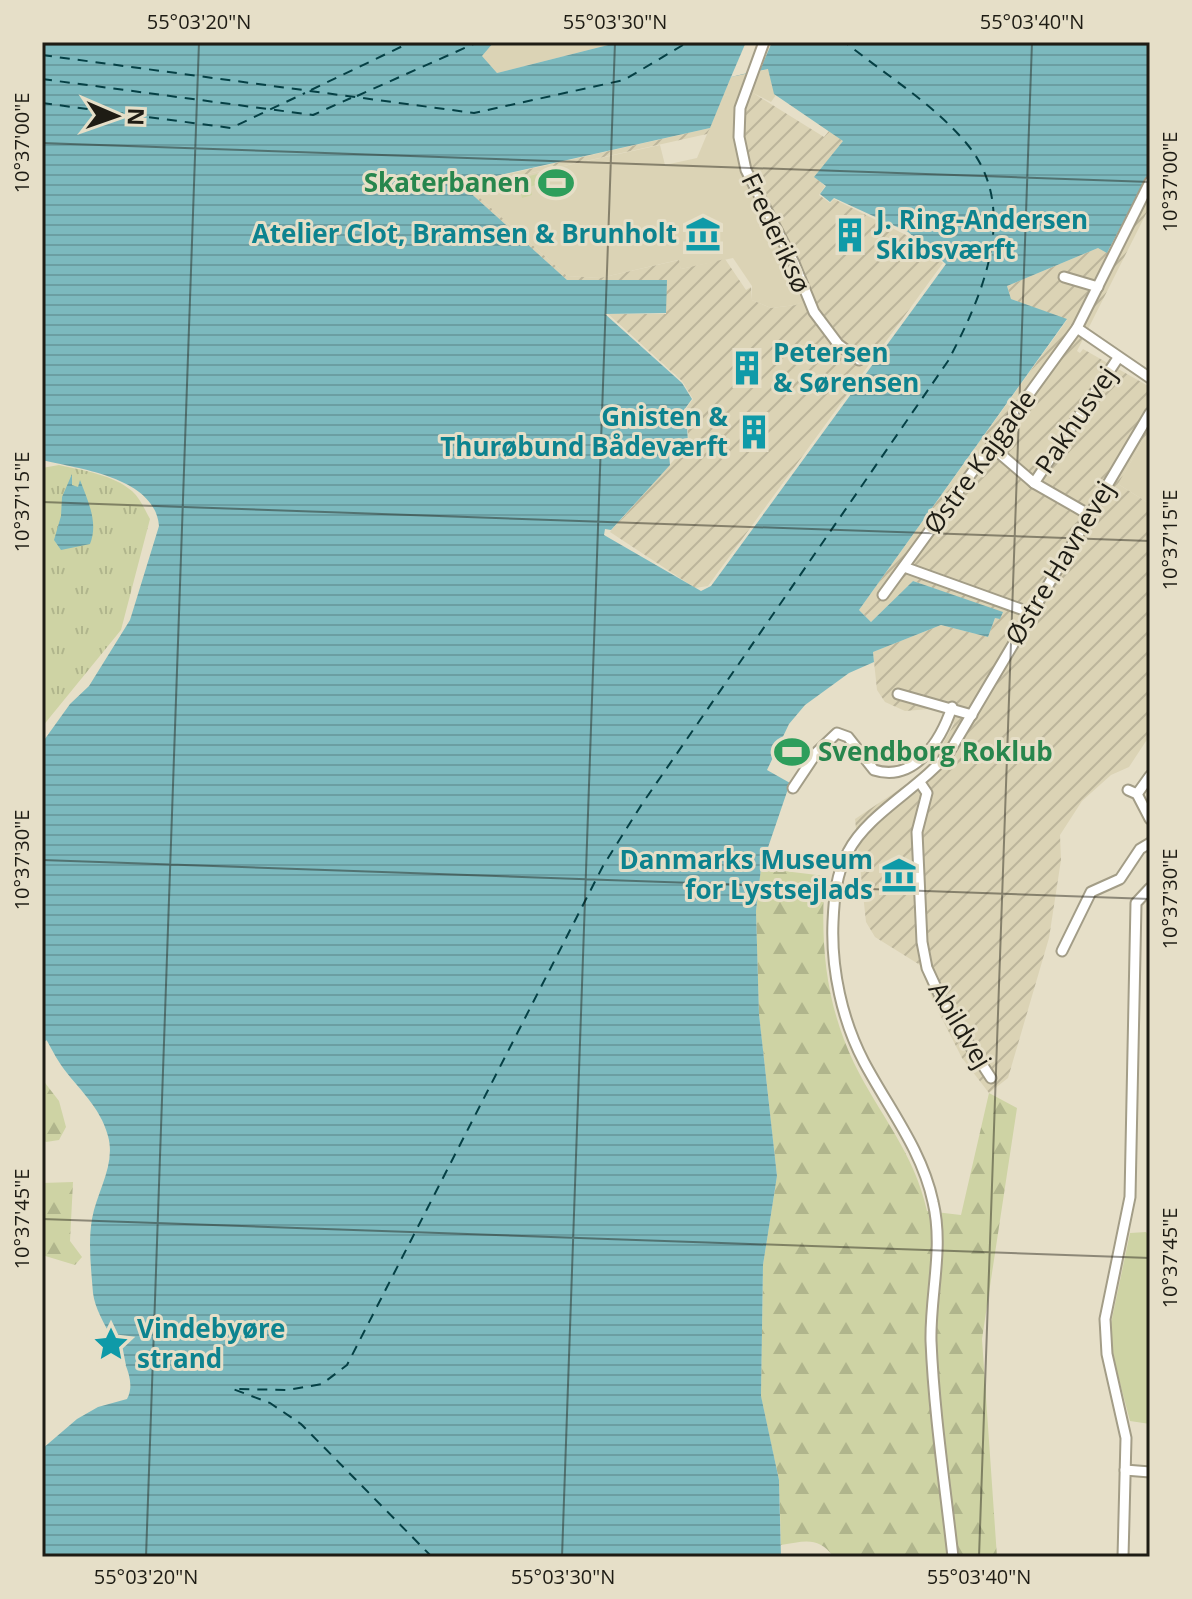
<svg xmlns="http://www.w3.org/2000/svg" width="1192" height="1599" viewBox="0 0 1192 1599" font-family="'Open Sans',sans-serif">
	<style>
		.built { fill: #dbd3b5 }
		.industrial { fill: url(#industrial-furrows) }
		.grass { fill: url(#grass-tufts) }
		.forest { fill: url(#forest-firs) }
		.pitch { fill: #ced3a4 }
		.water { fill: url(#water-rules); fill-rule: evenodd }
		.pier { fill: #e6dfc8 }
		.lines { fill: none; stroke-linecap: round; stroke-linejoin: round }
		.stream { stroke: #7cb9be; stroke-width: 3 }
		.ferry { stroke: #054045; stroke-width: 2; stroke-dasharray: 10 8; stroke-linecap: butt }
		.minor-casing { stroke: #a39d87; stroke-width: 13 }
		.minor { stroke: #fff; stroke-width: 9 }
		.ticks { fill: none; stroke: #1e1c14; stroke-width: 2; stroke-opacity: 0.45 }
		.labels { text-anchor: middle; stroke-width: 6; stroke-linejoin: round; paint-order: stroke }
		.leisure-label { font-size: 26px; font-weight: bold; fill: #27864d; stroke: #e6dfc8; text-anchor: end }
		.culture-label { font-size: 26px; font-weight: bold; fill: #0d838f; stroke: #e6dfc8; text-anchor: start }
		.street-label { font-size: 26px; fill: #1e1c14; stroke: #e6dfc8 }
		.neatline { fill: none; stroke: #1e1c14; stroke-width: 3 }
		.ticks-label { font-size: 20px; text-anchor: middle; fill: #1e1c14 }
	</style>
	<defs>
		<pattern id="industrial-furrows" width="10" height="10" patternUnits="userSpaceOnUse" patternTransform="scale(2)"><rect width="10" height="10" fill="#dbd3b5"/><path d="M-1 1l2-2M0 10L10 0M9 11l2-2" fill="none" stroke="#bcb59b"/></pattern>
		<pattern id="grass-tufts" width="24" height="20" patternUnits="userSpaceOnUse" patternTransform="scale(2)"><rect width="24" height="20" fill="#ced3a4"/><path d="M3 7l-1-3M5 7V3M7 7l1-3M15 17l-1-3M17 17v-4M19 17l1-3" fill="none" stroke="#b0b58c"/></pattern>
		<pattern id="forest-firs" width="22" height="20" patternUnits="userSpaceOnUse" patternTransform="scale(2)"><rect width="22" height="20" fill="#ced3a4"/><path d="M5 1l3.5 6h-7zM16 11l3.5 6h-7z" fill="#b0b58c"/></pattern>
		<pattern id="water-rules" width="6" height="5" patternUnits="userSpaceOnUse" patternTransform="scale(2)"><rect width="6" height="5" fill="#7cb9be"/><path d="M0 2.5h6" fill="none" stroke="#6b9ea2"/></pattern>
	</defs>
	<rect width="100%" height="100%" fill="#e6dfc8"/>
	<g class="built">
		<polygon points="494,42 620,42 497,73 482,56"/>
		<polygon points="769,69 776,95 771,102 745,89 807,299 796,305 771,308 752,300 752,286 733,258 681,269 678,260 600,278 567,276 471,190 472,186 660,145 665,165 697,158 731,77"/>
		<polygon points="1150,429 1150,504 1118,484"/>
	</g>
	<g class="industrial">
		<polygon points="745,88 824,137 829,131 843,141 815,177 825,186 819,195 830,203 834,199 906,235 943,263 708,586 695,588 610,532 689,443 687,424 680,417 693,399 682,381 608,314 666,314 666,280 567,280 465,188 468,183 710,128 707,134 473,186 471,190 567,276 600,278 679,260 681,269 725,259 746,290 751,287 752,300 771,308 796,305 807,299 753,188 740,143"/>
		<polygon points="1150,171 1150,206 1077,351 1080,353 1083,349 1150,387 1150,429 1118,484 1150,504 1150,735 1129,767 1111,775 1082,801 1060,835 1061,860 1049,938 1008,1078 989,1093 962,1058 934,1003 920,965 875,937 866,922 855,819 909,783 933,761 954,724 942,708 905,711 885,702 877,690 873,652 941,625 988,637 995,618 1003,613 913,581 871,622 859,610 1067,320 1011,299 1007,286 1098,248 1108,252"/>
	</g>
	<g class="grass">
		<polygon points="562,168 563,174 530,187 532,195 522,198 517,179"/>
		<path d="M59,465C82,470 114,475 132,491C140,498 145,510 150,519L121,630L42,727V468Z"/>
	</g>
	<g class="forest">
		<path d="M761,868L825,876C820,942 825,1002 854,1063C880,1116 914,1152 927,1211L961,1215L989,1093L1017,1108L982,1339L997,1557H834C818,1536 805,1541 781,1545L779,1480L761,1397L763,1265L777,1176L759,1014L756,911Z"/>
		<polygon points="42,1079 59,1101 66,1127 59,1140 46,1142 42,1139"/>
		<polygon points="73,1182 70,1241 82,1257 75,1265 42,1255 42,1183"/>
	</g>
	<polygon class="pitch" points="1146,1232 1150,1238 1150,1424 1130,1421 1111,1349 1110,1328 1130,1233"/>
	<g class="water">
		<path d="M42,42H494L482,56L497,73L620,42H1150V171L1107,253L1098,248L1007,286L1011,299L1067,319L859,610L871,622L913,581L1003,612L1000,619L995,618L988,637L941,625L873,652L874,662L849,673L805,705L789,724L767,770L790,783L761,868L756,911L759,1014L777,1176L763,1265L761,1396L779,1480L781,1557H42V1449L77,1419L98,1407L127,1399C143,1370 97,1327 93,1293C91,1268 88,1243 92,1219C97,1191 116,1165 108,1136C100,1106 78,1089 61,1065C54,1055 49,1043 42,1033V743L70,704L89,686L130,620L159,526C155,477 79,469 42,460ZM768,69L774,94L843,141L814,177L826,186L820,194L830,202L834,198L908,232L946,264L711,586L701,591L604,535L605,529L611,530L670,465L669,454L682,450L688,443L687,426L679,417L692,399L682,383L605,314L666,313L667,280H567L465,188L467,183L500,175L710,128L731,77Z"/>
		<path d="M72,474V485L78,487L80,480C87,499 99,522 90,544L61,550L54,540L61,516L62,497Z"/>
	</g>
	<polygon class="pier" points="746,42 772,42 760,70 731,77"/>
	<g class="lines">
		<polyline class="stream" points="42,1041 46,1039"/>
		<g class="ferry">
			<polyline points="42,55 474,113 624,80 688,42"/>
			<polyline points="42,79 313,115 351,98"/>
			<polyline points="311,90 411,42"/>
			<polyline points="357,96 478,42"/>
			<polyline points="42,103 231,128 305,93"/>
			<path d="M432,1557L301,1424L270,1403L233,1389L288,1390L322,1384L347,1365L603,866L642,804L948,361C982,297 1021,209 967,144C934,104 884,74 845,42"/>
		</g>
		<g class="minor-casing">
			<g id="minor">
				<polyline points="764,42 740,108 739,137 746,170 794,263 814,312 838,344 859,360"/>
				<polyline points="1064,277 1098,287"/>
				<polyline points="1077,328 1150,378"/>
				<polyline points="991,446 1034,483 1088,514"/>
				<polyline points="1034,483 1118,358"/>
				<polyline points="904,567 1029,612"/>
				<polyline points="883,595 1077,328 1150,182"/>
				<polyline points="898,694 972,715"/>
				<polyline points="921,784 927,793 917,832 922,942 927,968 946,1009 991,1078"/>
				<path d="M793,788L817,752L837,733L848,737L874,770C915,783 941,740 952,707"/>
				<polyline points="1128,790 1137,794 1150,819"/>
				<polyline points="1137,794 1150,776"/>
				<polyline points="1062,951 1091,892 1120,879 1140,849 1150,843"/>
				<polyline points="1125,1470 1150,1472"/>
				<path d="M953,1557C945,1485 934,1413 931,1341C930,1294 944,1248 933,1202C922,1150 889,1109 864,1062C842,1020 831,969 833,922C834,898 836,874 848,852C868,813 921,788 950,751L1150,413"/>
				<polyline points="1123,1557 1126,1438 1107,1354 1105,1319 1130,1197 1136,903 1150,888"/>
			</g>
		</g>
		<use href="#minor" class="minor"/>
	</g>
	<path class="ticks" d="M42,143L1150,182M42,502L1150,541M42,860L1150,899M42,1219L1150,1258M146,1557L199,42M562,1557L615,42M979,1557L1032,42"/>
	<defs>
		<g id="stadium-bare" transform="scale(2.76)"><path d="M0-5a6.5 5 0 1 0 0 10a6.5 5 0 1 0 0-10ZM-3.5-1.8h7v3.6h-7Z" fill="#2e9e5b" stroke="#e6dfc8" stroke-width="2.5" paint-order="stroke"/></g>
		<g id="museum-bare" transform="scale(2.76)"><path d="M0-6L6-3V-2H-6V-3ZM-5-1h2V3h-2ZM-1-1h2V3h-2ZM3-1h2V3H3ZM-6 4H6V6H-6Z" fill="#0f9aa8" stroke="#e6dfc8" stroke-width="2.5" paint-order="stroke"/></g>
		<g id="building-bare" transform="scale(2.76)"><path d="M-4-6H4V6H1V3H-1V6H-4ZM-2.5-4.3h1.7v1.8h-1.7ZM.8-4.3h1.7v1.8H.8ZM-2.5-1h1.7V.8h-1.7ZM.8-1h1.7V.8H.8Z" fill="#0f9aa8" stroke="#e6dfc8" stroke-width="2.5" paint-order="stroke"/></g>
		<g id="sight-bare" transform="scale(2.76)"><path d="M0-6L1.8-2.2L6-1.7L2.9 1.2L3.7 5.4L0 3.3L-3.7 5.4L-2.9 1.2L-6-1.7L-1.8-2.2Z" fill="#0f9aa8" stroke="#e6dfc8" stroke-width="2.5" paint-order="stroke"/></g>
	</defs>
	<g fill-rule="evenodd">
		<use href="#stadium-bare" x="556" y="183"/>
		<use href="#museum-bare" x="703" y="234"/>
		<use href="#building-bare" x="850" y="235"/>
		<use href="#building-bare" x="747" y="368"/>
		<use href="#building-bare" x="754" y="432"/>
		<use href="#stadium-bare" x="792" y="752"/>
		<use href="#museum-bare" x="899" y="875"/>
		<use href="#sight-bare" x="111" y="1344"/>
	</g>
	<g class="labels">
		<g class="leisure-label">
			<text x="530" y="192">Skaterbanen</text>
			<text x="818" y="761" text-anchor="start">Svendborg Roklub</text>
		</g>
		<g class="culture-label">
			<text x="876" y="229">J. Ring-Andersen<tspan x="876" dy="30">Skibsværft</tspan></text>
			<text x="677" y="243" text-anchor="end">Atelier Clot, Bramsen &amp; Brunholt</text>
			<text x="773" y="362">Petersen<tspan x="773" dy="30">&amp; Sørensen</tspan></text>
			<text x="728" y="426" text-anchor="end">Gnisten &amp;<tspan x="728" dy="30">Thurøbund Bådeværft</tspan></text>
			<text x="873" y="869" text-anchor="end">Danmarks Museum<tspan x="873" dy="30">for Lystsejlads</tspan></text>
			<text x="137" y="1338">Vindebyøre<tspan x="137" dy="30">strand</tspan></text>
		</g>
		<g class="street-label">
			<text transform="translate(776 233) rotate(65)" y="9">Frederiksø</text>
			<text transform="translate(1076 420) rotate(-56)" y="9">Pakhusvej</text>
			<text transform="translate(980 462) rotate(-54)" y="9">Østre Kajgade</text>
			<text transform="translate(1060 563) rotate(-59)" y="9">Østre Havnevej</text>
			<text transform="translate(960 1025) rotate(59)" y="9">Abildvej</text>
		</g>
	</g>
	<rect width="1192" height="1599" fill="none" stroke="#e6dfc8" stroke-width="88"/>
	<g transform="translate(116 116) rotate(92)" stroke="#e6dfc8" stroke-width="6" paint-order="stroke">
	<path d="M0-6L14 30L0 20L-14 30Z" fill="#1e1c14"/>
	<text y="-12" font-size="22" font-weight="bold" text-anchor="middle" fill="#1e1c14">N</text>
	</g>
	<rect x="44" y="44" width="1104" height="1511" class="neatline"/>
	<g class="ticks-label">
		<text x="199" y="29">55°03'20"N</text>
		<text x="615" y="29">55°03'30"N</text>
		<text x="1032" y="29">55°03'40"N</text>
		<text transform="translate(22 143) rotate(-90)" y="7">10°37'00"E</text>
		<text transform="translate(1170 182) rotate(-90)" y="7">10°37'00"E</text>
		<text transform="translate(22 502) rotate(-90)" y="7">10°37'15"E</text>
		<text transform="translate(1170 540) rotate(-90)" y="7">10°37'15"E</text>
		<text transform="translate(22 860) rotate(-90)" y="7">10°37'30"E</text>
		<text transform="translate(1170 899) rotate(-90)" y="7">10°37'30"E</text>
		<text transform="translate(22 1219) rotate(-90)" y="7">10°37'45"E</text>
		<text transform="translate(1170 1258) rotate(-90)" y="7">10°37'45"E</text>
		<text x="146" y="1584">55°03'20"N</text>
		<text x="563" y="1584">55°03'30"N</text>
		<text x="979" y="1584">55°03'40"N</text>
	</g>
</svg>
